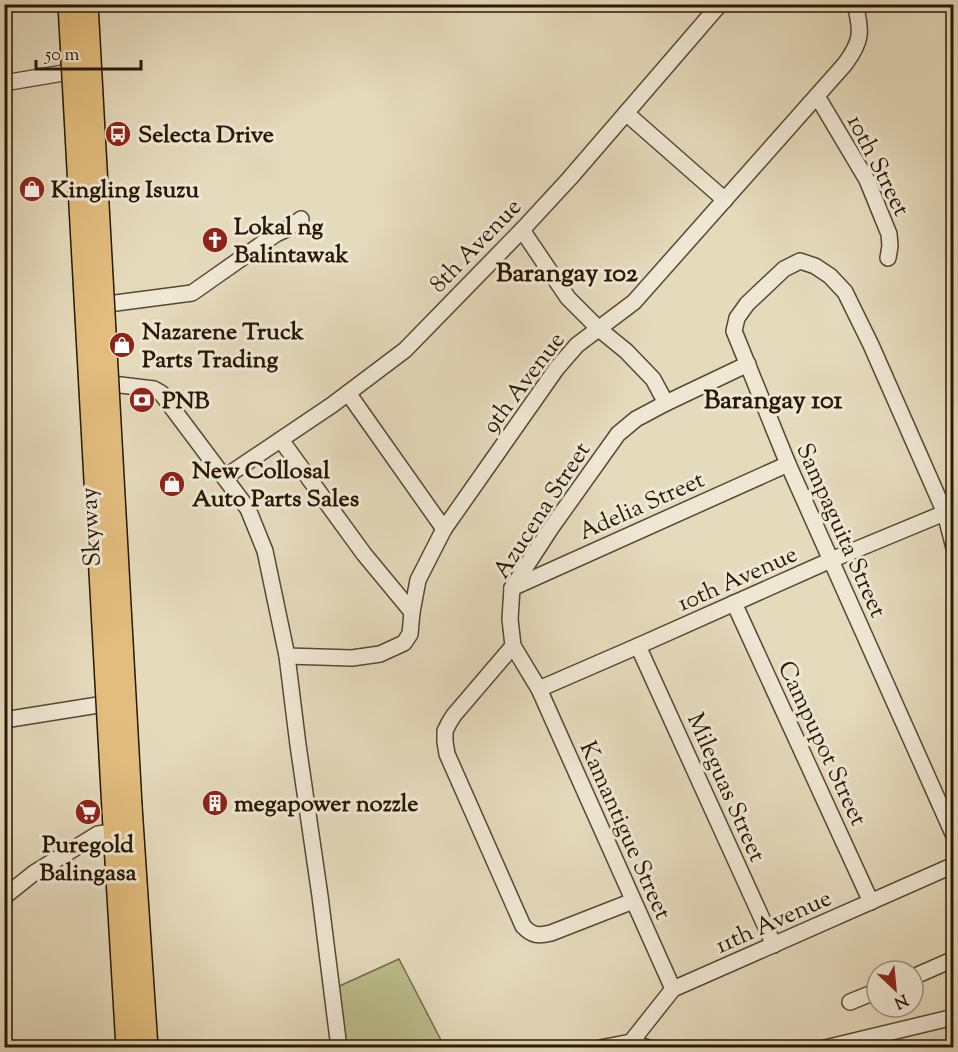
<svg xmlns="http://www.w3.org/2000/svg" width="958" height="1052" viewBox="0 0 958 1052" font-family="'Sorts Mill Goudy',serif">
	<style>
		.green { fill: #bcbd8c; stroke: #726a48; stroke-width: 1.5 }
		.lines { fill: none; stroke-linecap: round; stroke-linejoin: round }
		.minor-casing { stroke: #584831; stroke-width: 18 }
		.highway-casing { stroke: #291803; stroke-width: 24 }
		.minor { stroke: #eee7d3; stroke-width: 15 }
		.highway { stroke: #e2bd7e; stroke-width: 21 }
		.highway-bridge-casing { stroke: #291803; stroke-width: 24; stroke-linecap: butt }
		.highway-bridge { stroke: #e2bd7e; stroke-width: 21 }
		.labels { text-anchor: middle; stroke-width: 6; stroke-linejoin: round; paint-order: stroke }
		.poi-label { font-size: 24px; font-weight: bold; fill: #291803; stroke: #eee7d3; text-anchor: start }
		.street-label { font-size: 24px; fill: #291803; stroke: #eee7d3 }
		.neighbourhood-label { font-size: 26px; font-weight: bold; fill: #291803; stroke: #eee7d3 }
	</style>
	<rect width="100%" height="100%" fill="#e5dabc"/>
	<filter id="stains"><feTurbulence type="fractalNoise" baseFrequency=".00333" numOctaves="4"/><feColorMatrix values="0 0 0 0 .2 0 0 0 0 .09 0 0 0 0 .02 0 0 0 .5 -.17"/></filter>
	<radialGradient id="worn" r=".72"><stop offset=".6" stop-color="#630" stop-opacity="0"/><stop offset="1" stop-color="#630" stop-opacity=".3"/></radialGradient>
	<polygon class="green" points="399,959 444,1046 417,1048 343,1047 335,988"/>
	<g class="lines">
		<g class="minor-casing">
			<g id="minor">
				<polyline points="4,83 81,70"/>
				<polyline points="817,96 867,180 889,234 890,246 888,258"/>
				<polyline points="626,113 725,200"/>
				<polyline points="522,230 568,298 599,329 626,351 653,379 666,403"/>
				<polyline points="108,304 192,293 276,234 287,229 301,219"/>
				<polyline points="112,384 154,389 161,393 248,509 265,551 287,656 298,745 320,896 339,1048"/>
				<polyline points="348,393 444,529"/>
				<polyline points="281,440 364,554 412,612"/>
				<polyline points="225,477 332,405 405,350 522,230 570,178 720,4"/>
				<polyline points="954,548 945,513 871,345 845,292 830,276 815,266 800,261 784,269 747,304 737,318 734,331 788,464 954,836"/>
				<polyline points="512,588 788,464"/>
				<polyline points="734,603 871,902"/>
				<polyline points="513,646 539,689 673,989"/>
				<polyline points="638,646 774,945"/>
				<path d="M287,656L352,658L380,654L404,643L410,634L412,612L418,580L444,529L557,368L577,345L634,302L845,64C862,41 862,32 855,4"/>
				<polyline points="539,689 638,646 831,560 954,509"/>
				<polyline points="4,720 117,702"/>
				<polyline points="4,897 34,873 98,834 112,832"/>
				<path d="M633,901L551,933C539,936 532,936 523,926L447,754L445,742V731L449,723L454,715L513,646L510,619L512,588L551,528L618,434L636,419L666,403L748,364"/>
				<polyline points="913,977 954,959"/>
				<polyline points="850,1002 877,991"/>
				<polyline points="631,1042 673,989 954,865"/>
				<polyline points="600,1048 631,1042 648,1048"/>
				<polyline points="825,1048 954,1017"/>
			</g>
		</g>
		<g class="highway-casing">
			<g id="highway">
				<polyline points="131,806 147,1048"/>
				<polyline points="113,810 127,1048"/>
			</g>
		</g>
		<use href="#minor" class="minor"/>
		<use href="#highway" class="highway"/>
		<g class="highway-bridge-casing">
			<g id="highway-bridge">
				<polyline points="69,4 113,810"/>
				<polyline points="87,4 131,806"/>
			</g>
		</g>
		<use href="#highway-bridge" class="highway-bridge"/>
	</g>
	<defs>
		<g id="bus-disc" transform="scale(1.35)"><circle r="9.5" fill="#8f2418" stroke="#eee7d3"/><path d="M-5-6H5V4H4V6H2V4H-2V6H-4V4H-5ZM-3.5-4V0h7V-4ZM-3.5 1.2v1.5H-2V1.2ZM2 1.2v1.5H3.5V1.2Z" fill="#fff"/></g>
		<g id="shop-disc" transform="scale(1.35)"><circle r="9.5" fill="#8f2418" stroke="#eee7d3"/><path d="M-5-2.5h2.3a2.7 3.5 0 0 1 5.4 0H5L5.5 6h-11ZM-1.5-2.5h3a1.5 2.3 0 0 0-3 0Z" fill="#fff"/></g>
		<g id="church-disc" transform="scale(1.35)"><circle r="9.5" fill="#8f2418" stroke="#eee7d3"/><path d="M-1.2-6h2.4v3.5h3.3v2.4h-3.3V6h-2.4V-.1h-3.3v-2.4h3.3Z" fill="#fff"/></g>
		<g id="bank-disc" transform="scale(1.35)"><circle r="9.5" fill="#8f2418" stroke="#eee7d3"/><path d="M-6-4H6V4H-6ZM0-2.3a2.3 2.3 0 1 0 0 4.6a2.3 2.3 0 1 0 0-4.6Z" fill="#fff"/></g>
		<g id="building-disc" transform="scale(1.35)"><circle r="9.5" fill="#8f2418" stroke="#eee7d3"/><path d="M-4-6H4V6H1V3H-1V6H-4ZM-2.5-4.3h1.7v1.8h-1.7ZM.8-4.3h1.7v1.8H.8ZM-2.5-1h1.7V.8h-1.7ZM.8-1h1.7V.8H.8Z" fill="#fff"/></g>
		<g id="supermarket-disc" transform="scale(1.35)"><circle r="9.5" fill="#8f2418" stroke="#eee7d3"/><path d="M-6-5.5h2.5l.6 2H6L4.5 2H-2.5L-4.4-4H-6ZM-1.5 3.2a1.3 1.3 0 1 0 .1 0ZM3 3.2a1.3 1.3 0 1 0 .1 0Z" fill="#fff"/></g>
	</defs>
	<g fill-rule="evenodd">
		<use href="#bus-disc" x="118" y="134"/>
		<use href="#shop-disc" x="32" y="189"/>
		<use href="#church-disc" x="215" y="240"/>
		<use href="#shop-disc" x="122" y="345"/>
		<use href="#bank-disc" x="142" y="400"/>
		<use href="#shop-disc" x="172" y="484"/>
		<use href="#building-disc" x="215" y="803"/>
		<use href="#supermarket-disc" x="88" y="812"/>
	</g>
	<g class="labels">
		<g class="poi-label">
			<text x="138" y="142">Selecta Drive</text>
			<text x="51" y="197">Kingling Isuzu</text>
			<text x="234" y="234">Lokal ng<tspan x="234" dy="28">Balintawak</tspan></text>
			<text x="142" y="339">Nazarene Truck<tspan x="142" dy="28">Parts Trading</tspan></text>
			<text x="162" y="408">PNB</text>
			<text x="192" y="478">New Collosal<tspan x="192" dy="28">Auto Parts Sales</tspan></text>
			<text x="234" y="811">megapower nozzle</text>
			<text x="88" y="852" text-anchor="middle">Puregold<tspan x="88" dy="28">Balingasa</tspan></text>
		</g>
		<g class="street-label">
			<text transform="translate(879 165) rotate(63)" y="8">10th Street</text>
			<text transform="translate(475 245) rotate(-46)" y="8">8th Avenue</text>
			<text transform="translate(523 382) rotate(-53)" y="8">9th Avenue</text>
			<text transform="translate(641 505) rotate(-24)" y="8">Adelia Street</text>
			<text transform="translate(541 510) rotate(-57)" y="8">Azucena Street</text>
			<text transform="translate(90 527) rotate(-93)" y="8">Skyway</text>
			<text transform="translate(842 530) rotate(66)" y="8">Sampaguita Street</text>
			<text transform="translate(737 578) rotate(-24)" y="8">10th Avenue</text>
			<text transform="translate(823 743) rotate(65)" y="8">Campupot Street</text>
			<text transform="translate(727 787) rotate(66)" y="8">Mileguas Street</text>
			<text transform="translate(626 830) rotate(66)" y="8">Kamantigue Street</text>
			<text transform="translate(773 921) rotate(-24)" y="8">11th Avenue</text>
		</g>
		<g class="neighbourhood-label">
			<text x="567" y="281">Barangay 102</text>
			<text x="773" y="408">Barangay 101</text>
		</g>
	</g>
	<rect width="958" height="1052" fill="none" stroke="#e5dabc" stroke-width="24"/>
	<rect x="6" y="6" width="946" height="1040" fill="none" stroke="#291803" stroke-width="3"/>
	<rect x="12" y="12" width="934" height="1028" fill="none" stroke="#291803" stroke-width="1.5"/>
	<g transform="translate(895 989) rotate(154)"><circle r="28" fill="#eee7d3" stroke="#9f9480" stroke-width="1.5"/>
	<path d="M0-4.5L10 22L0 15L-10 22Z" fill="#8f2418"/>
	<text y="-9" font-size="16" font-weight="bold" text-anchor="middle" fill="#291803">N</text>
	</g>
	<path d="M36 60v9h105v-9" fill="none" stroke="#291803" stroke-width="3"/>
	<text x="45" y="60" font-size="18" fill="#291803" stroke="#eee7d3" stroke-width="4.5" paint-order="stroke">50 m</text>
	<rect width="100%" height="100%" filter="url(#stains)"/>
	<rect width="100%" height="100%" fill="url(#worn)"/>
</svg>
